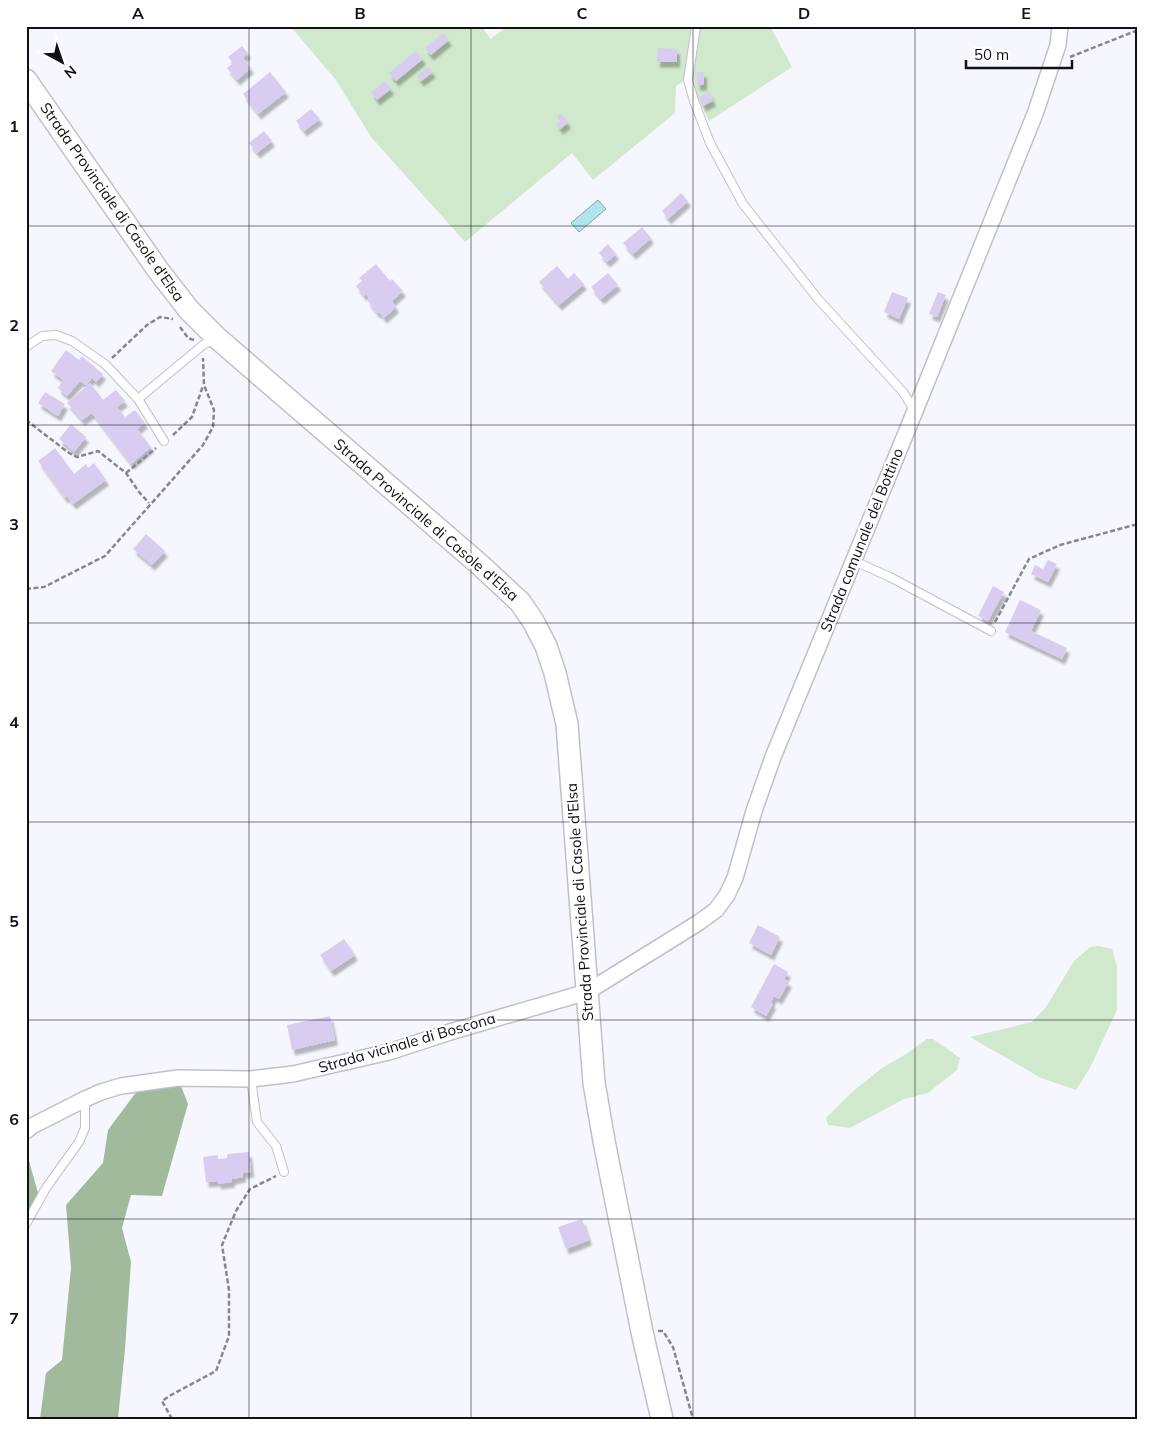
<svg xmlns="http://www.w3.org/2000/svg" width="1164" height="1445" viewBox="0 0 1164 1445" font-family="Mulish,sans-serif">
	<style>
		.green { fill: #d0e8cb }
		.forest { fill: #a1ba9c }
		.water { fill: #b3e4eb; stroke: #82a5ab }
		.building { fill: #d8cdf1; filter: url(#shadow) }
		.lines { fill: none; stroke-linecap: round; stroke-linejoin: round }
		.lane-casing { stroke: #c0c0cb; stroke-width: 10 }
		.street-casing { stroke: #c0c0cb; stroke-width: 18 }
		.secondary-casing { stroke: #c0c0cb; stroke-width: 24 }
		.path { stroke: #86878d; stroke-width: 2.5; stroke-dasharray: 5 2.5; stroke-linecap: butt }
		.lane { stroke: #fff; stroke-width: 8 }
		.street { stroke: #fff; stroke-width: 15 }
		.secondary { stroke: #fff; stroke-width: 21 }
		.grid { fill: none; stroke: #111115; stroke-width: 1; stroke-opacity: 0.55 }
		.labels { text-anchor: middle; stroke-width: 4.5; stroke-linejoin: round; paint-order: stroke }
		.street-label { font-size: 15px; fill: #111115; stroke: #fff }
		.neatline { fill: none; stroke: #111115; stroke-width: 2 }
		.grid-label { font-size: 16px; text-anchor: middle; font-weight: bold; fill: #111115 }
	</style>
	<defs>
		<filter id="shadow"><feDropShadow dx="3" dy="5.5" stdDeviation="1" flood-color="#0004"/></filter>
	</defs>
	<rect width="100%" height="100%" fill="#f6f7fe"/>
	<g class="green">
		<polygon points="290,26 481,26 491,39 507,26 691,26 684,81 676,86 675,113 593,180 572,153 465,242 371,137 336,80"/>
		<polygon points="700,26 770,26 792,67 709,121 696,94 693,72"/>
		<polygon points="1099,946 1112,949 1117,967 1117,1010 1090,1068 1076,1090 1041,1078 970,1037 1032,1022 1046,1007 1074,961 1090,947"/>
		<polygon points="927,1039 933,1039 960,1058 957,1070 928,1093 904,1099 850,1128 828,1125 826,1118 851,1093 882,1068 906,1054"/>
	</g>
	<g class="forest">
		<polygon points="178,1078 188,1104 162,1196 131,1195 122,1228 131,1262 125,1349 118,1419 40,1419 46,1373 62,1360 71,1268 66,1205 103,1163 108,1130 143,1083"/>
		<polygon points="26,1150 38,1193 26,1239"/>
	</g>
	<polygon class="water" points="598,200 606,209 579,232 571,223"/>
	<g class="building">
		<polygon points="443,33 449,40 431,55 425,48"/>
		<polygon points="242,46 248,53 243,58 251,68 237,80 227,68 233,63 228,57"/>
		<polygon points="658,48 677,49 677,62 657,62"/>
		<polygon points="416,51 423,59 396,81 389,73"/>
		<polygon points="428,67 433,72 421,81 417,76"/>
		<polygon points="270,72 286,92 258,114 243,94"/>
		<rect x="697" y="72" width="7" height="13"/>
		<polygon points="385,81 391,89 377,100 371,92"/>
		<polygon points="709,92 713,101 703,106 699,97"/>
		<polygon points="311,109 320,119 304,131 296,121"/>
		<polygon points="561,113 568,123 560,129 556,124 560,121 557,117"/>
		<polygon points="264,131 272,141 257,153 249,143"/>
		<polygon points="681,193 688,201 668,219 662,211"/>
		<polygon points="642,227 651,238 633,254 623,243"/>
		<polygon points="608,244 616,254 607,262 599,253"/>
		<polygon points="376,264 390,281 392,279 403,291 392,301 396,307 384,318 379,312 377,313 367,300 369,298 366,294 364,296 356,286 362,281 359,278"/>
		<polygon points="557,266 568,279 574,273 584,284 559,305 539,282"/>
		<polygon points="608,273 618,285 601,299 591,287"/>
		<polygon points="892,292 908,298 899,319 884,312"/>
		<polygon points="938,292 946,295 937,317 929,314"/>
		<polygon points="66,350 79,360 82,356 103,374 96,382 92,378 86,385 80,381 67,396 58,388 63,380 51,371"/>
		<polygon points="90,383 103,400 116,390 125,401 117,407 125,417 135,410 145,423 137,429 151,447 131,464 92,413 82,420 67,403"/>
		<polygon points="45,392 65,404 58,416 38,403"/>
		<polygon points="71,424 86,437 74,452 59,439"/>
		<polygon points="55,448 74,474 86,464 88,468 94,463 106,480 73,504 67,496 65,498 38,461"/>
		<polygon points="146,534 165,551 152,565 133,549"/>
		<polygon points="1048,560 1057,564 1048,582 1031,574 1035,565 1043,569"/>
		<polygon points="993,586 1004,592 988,621 978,616"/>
		<polygon points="1020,600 1041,610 1031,631 1067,648 1062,659 1005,632"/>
		<polygon points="758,925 780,937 771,955 749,943"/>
		<polygon points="344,939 355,955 331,971 320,955"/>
		<polygon points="774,964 788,972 784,979 789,982 779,999 774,996 771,1002 773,1004 766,1016 751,1007"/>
		<polygon points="330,1016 335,1040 292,1050 287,1025"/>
		<polygon points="249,1152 251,1172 243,1173 243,1177 232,1179 232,1182 218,1184 218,1181 206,1182 203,1157 218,1155 218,1159 227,1158 227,1154"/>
		<polygon points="582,1219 589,1240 566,1249 558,1227"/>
	</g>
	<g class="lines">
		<g class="lane-casing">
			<g id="lane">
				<polyline points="696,26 688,80 694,101 710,143 743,204 818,299 903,392 915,411"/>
				<polyline points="26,347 42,336 56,335 72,341 105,364 138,399 203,345 215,338"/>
				<polyline points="138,399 164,441"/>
				<polyline points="854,561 890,577 991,631"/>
				<polyline points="251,1079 257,1122 276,1146 284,1172"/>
				<polyline points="26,1224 46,1188 79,1142 85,1128 85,1099"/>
			</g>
		</g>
		<g class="street-casing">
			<polyline id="street" points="26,1131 32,1126 85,1099 101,1092 121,1086 178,1078 251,1079 293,1074 389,1052 450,1032 587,992 698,923 716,910 727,895 735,878 754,811 773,757 915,411 1035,114 1058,45 1060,26"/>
		</g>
		<g class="secondary-casing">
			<polyline id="secondary" points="26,80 158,270 189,310 216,337 479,564 520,602 533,621 546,646 555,673 567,724 594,1083 604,1141 642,1332 662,1419"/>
		</g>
		<g class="path">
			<polyline points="1070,57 1138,30"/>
			<polyline points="180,327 188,338 194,340"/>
			<polyline points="112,358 147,325 160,317 173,319"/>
			<polyline points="26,420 69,453 77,457 98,451 126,473 139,492 149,503"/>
			<polyline points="173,435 192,417 203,386"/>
			<polyline points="126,473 156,448"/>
			<polyline points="26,589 44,587 105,556 203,445 213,427 214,410 204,385 203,358"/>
			<polyline points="995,622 1029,559 1060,545 1138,524"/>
			<polyline points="658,1331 663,1331 673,1347 693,1419"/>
			<polyline points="172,1419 162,1401 171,1395 216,1371 229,1336 229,1290 222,1245 236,1211 250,1189 276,1176"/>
		</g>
		<use href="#lane" class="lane"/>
		<use href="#street" class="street"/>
		<use href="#secondary" class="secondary"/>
	</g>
	<path class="grid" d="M249,26V1419M471,26V1419M693,26V1419M915,26V1419M26,226H1138M26,425H1138M26,623H1138M26,822H1138M26,1020H1138M26,1219H1138"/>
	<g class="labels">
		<g class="street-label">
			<text transform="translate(112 202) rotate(55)" y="5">Strada Provinciale di Casole d'Elsa</text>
			<text transform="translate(426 520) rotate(41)" y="5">Strada Provinciale di Casole d'Elsa</text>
			<text transform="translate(862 540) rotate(-68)" y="5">Strada comunale del Bottino</text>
			<text transform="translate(580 902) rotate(-94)" y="5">Strada Provinciale di Casole d'Elsa</text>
			<text transform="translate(407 1043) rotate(-16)" y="5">Strada vicinale di Boscona</text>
		</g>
	</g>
	<rect width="1164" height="1445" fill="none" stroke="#ffffff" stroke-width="55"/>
	<g transform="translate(62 62) rotate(140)" stroke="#ffffff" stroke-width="4" paint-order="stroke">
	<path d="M0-4L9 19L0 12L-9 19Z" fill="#111115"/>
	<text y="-8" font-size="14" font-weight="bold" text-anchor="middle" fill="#111115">N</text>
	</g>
	<path d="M966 60v8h106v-8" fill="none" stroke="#111115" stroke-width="2.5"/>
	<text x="974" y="60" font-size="15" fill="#111115" stroke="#ffffff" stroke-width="4" paint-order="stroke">50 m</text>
	<rect x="28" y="28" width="1108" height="1390" class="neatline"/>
	<g class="grid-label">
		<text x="138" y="19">A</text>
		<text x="360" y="19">B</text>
		<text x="582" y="19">C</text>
		<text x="804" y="19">D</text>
		<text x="1026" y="19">E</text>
		<text x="14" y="132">1</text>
		<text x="14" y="331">2</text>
		<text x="14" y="530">3</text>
		<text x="14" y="728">4</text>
		<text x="14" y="927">5</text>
		<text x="14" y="1125">6</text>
		<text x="14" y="1324">7</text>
	</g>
</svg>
